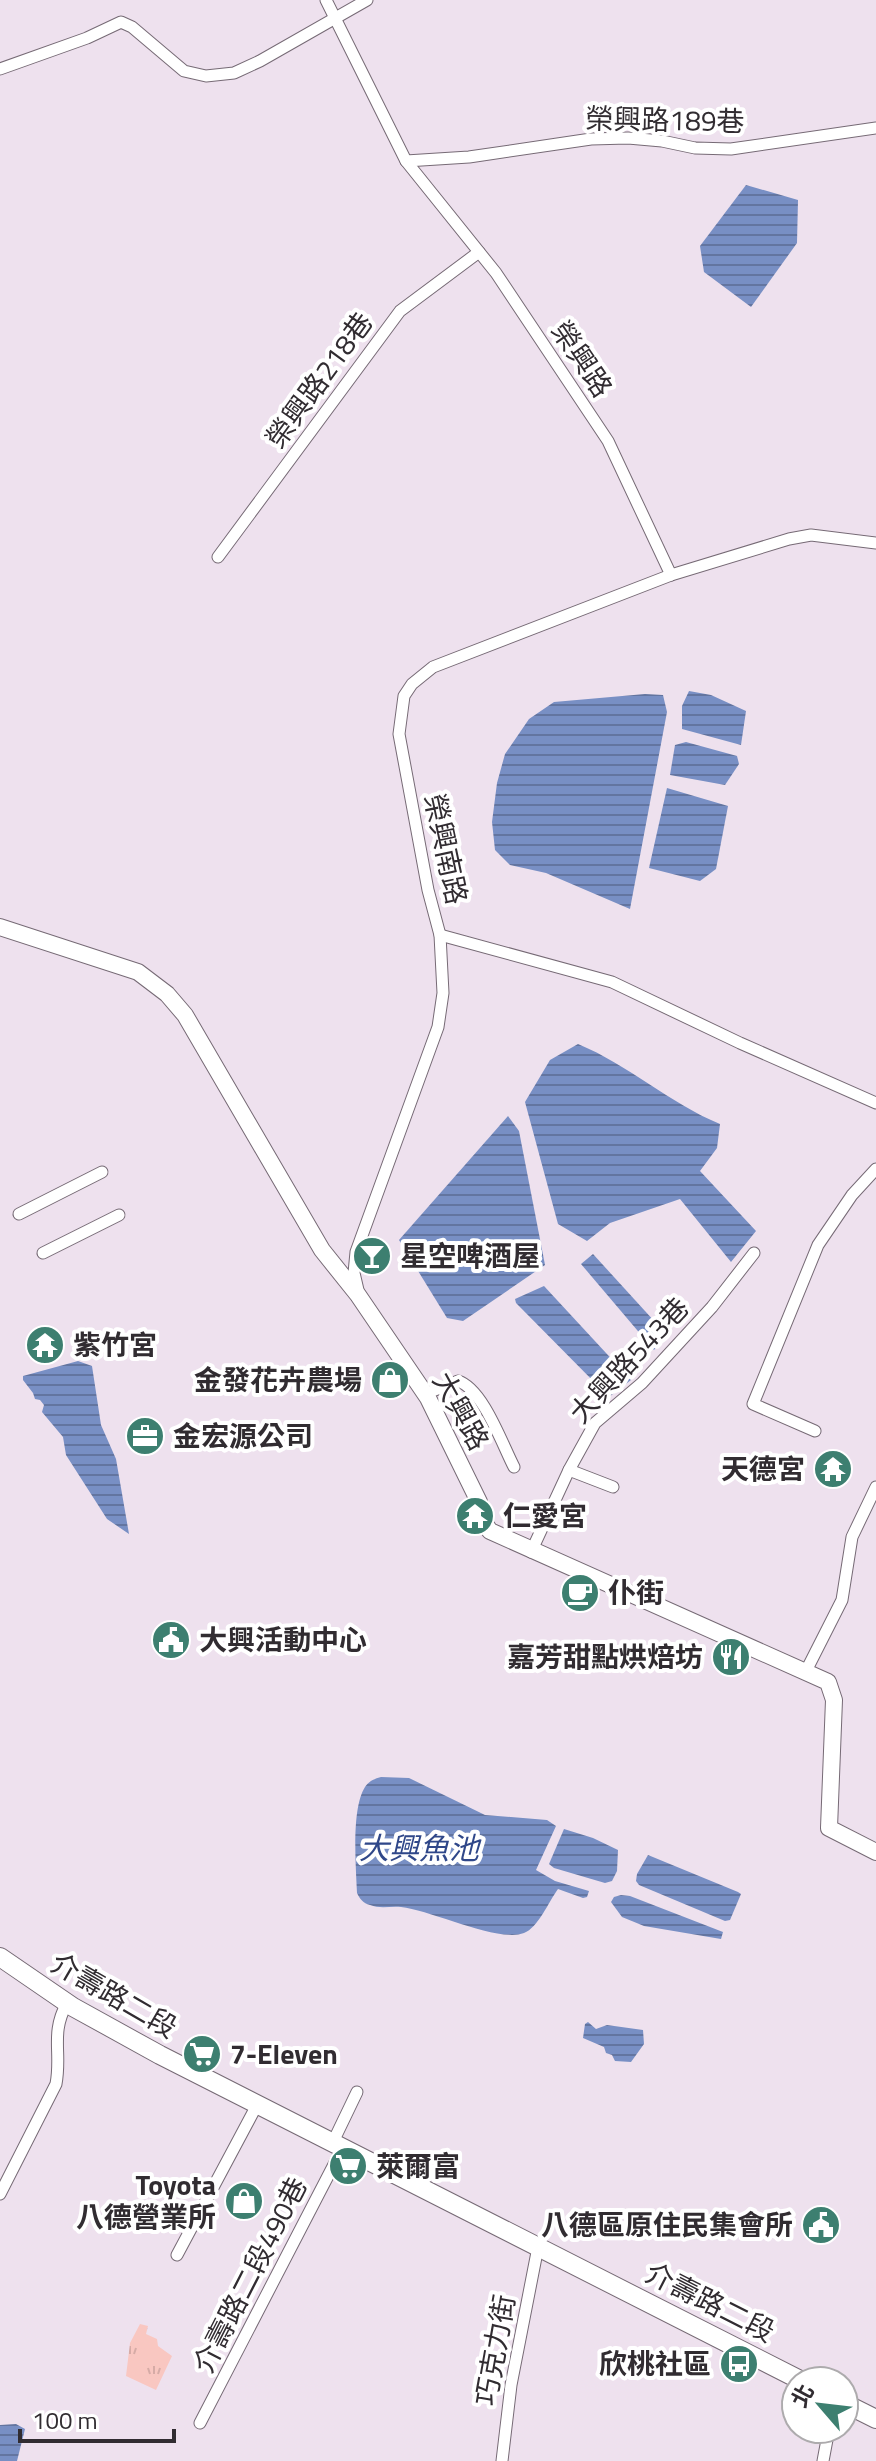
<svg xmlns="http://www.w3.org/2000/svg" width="876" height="2461" viewBox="0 0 876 2461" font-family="'Titillium Web','Noto Sans TC',sans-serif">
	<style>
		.grass { fill: url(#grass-tufts) }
		.water { fill: url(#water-rules) }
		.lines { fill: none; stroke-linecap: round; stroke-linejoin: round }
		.street-casing { stroke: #766a75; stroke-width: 13 }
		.secondary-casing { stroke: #766a75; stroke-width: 18 }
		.primary-casing { stroke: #766a75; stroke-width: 20 }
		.street { stroke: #fff; stroke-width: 11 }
		.secondary { stroke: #fff; stroke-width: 16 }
		.primary { stroke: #fff; stroke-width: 18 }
		.labels { text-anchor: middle; stroke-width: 8; stroke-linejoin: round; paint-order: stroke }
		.street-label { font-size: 28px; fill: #312c31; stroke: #fff }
		.poi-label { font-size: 28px; font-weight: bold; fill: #312c31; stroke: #fff; text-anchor: start }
		.water-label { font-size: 30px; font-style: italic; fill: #2f4789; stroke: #fff }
	</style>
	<defs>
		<pattern id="grass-tufts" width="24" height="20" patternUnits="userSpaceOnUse" patternTransform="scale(2)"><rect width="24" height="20" fill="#f9c7c1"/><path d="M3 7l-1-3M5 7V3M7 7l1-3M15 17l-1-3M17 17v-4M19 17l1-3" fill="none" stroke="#d6aba6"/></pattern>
		<pattern id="water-rules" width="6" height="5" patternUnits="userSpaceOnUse" patternTransform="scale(2)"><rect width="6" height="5" fill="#788fc4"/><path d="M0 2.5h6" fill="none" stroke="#6375a0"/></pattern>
	</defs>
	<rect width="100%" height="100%" fill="#eee1ee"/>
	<polygon class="grass" points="140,2324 148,2326 146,2334 157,2339 158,2346 172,2356 156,2390 126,2376 130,2343"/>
	<g class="water">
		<polygon points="746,185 798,200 797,243 751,307 704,272 700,246"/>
		<polygon points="689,691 711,695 746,711 741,745 682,729 682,706"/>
		<polygon points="645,694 663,695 667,712 630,909 546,873 510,865 495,850 492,822 497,783 505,754 529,719 554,702"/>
		<polygon points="686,742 737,756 739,764 725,785 670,775 675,745"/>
		<polygon points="667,788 728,806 716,869 700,881 649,868"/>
		<path d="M578,1044C629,1065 669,1103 720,1124L717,1148L700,1171L756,1231L731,1262L680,1199L610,1223L587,1241L558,1224L525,1102L550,1060Z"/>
		<polygon points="508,1116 519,1131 545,1265 463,1321 447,1318 399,1240"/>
		<polygon points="593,1254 666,1334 654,1350 581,1264"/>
		<polygon points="544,1286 631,1380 609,1397 516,1303 515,1299"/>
		<polygon points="78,1361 92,1366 101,1425 116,1459 129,1534 107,1519 66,1455 63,1437 42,1412 44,1405 40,1400 35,1399 33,1393 23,1380 23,1376"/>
		<path d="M381,1777L409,1778L485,1815L547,1820L556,1826L536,1870L555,1881L589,1891L587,1897L583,1898L558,1889C549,1901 538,1928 524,1933C498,1943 431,1910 401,1907C390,1906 380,1909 370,1905C363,1903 360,1899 357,1893C356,1866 351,1809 365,1787C369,1781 374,1779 381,1777Z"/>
		<polygon points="564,1829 593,1838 618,1850 617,1871 612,1881 605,1883 554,1868 549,1864"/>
		<polygon points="648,1855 738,1892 741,1894 730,1920 725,1921 639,1885 636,1881 637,1874"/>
		<polygon points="621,1895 630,1896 723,1932 721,1939 644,1926 622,1917 611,1902 614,1897"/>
		<polygon points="588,2022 596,2029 607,2025 643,2030 644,2044 631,2062 615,2061 612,2055 606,2053 604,2047 583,2038 585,2024"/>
		<polygon points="16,2424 25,2429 17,2461 0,2461 0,2425"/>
	</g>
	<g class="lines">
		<g class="street-casing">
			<g id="street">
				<polyline points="326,0 406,161 496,273 608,441 671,575"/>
				<polyline points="0,69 87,38 121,22 132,27 184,71 206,76 234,73 260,61 367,0"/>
				<polyline points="406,161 469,157 591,139 628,138 662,141 695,148 731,149 876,128"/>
				<polyline points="218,557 400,311 479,252"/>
				<polyline points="440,935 612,982 740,1043 876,1103"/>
				<polyline points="19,1214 102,1172"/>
				<polyline points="43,1253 119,1215"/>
				<polyline points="358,1290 354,1273 356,1252 438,1027 443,993 440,935 428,890 399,734 404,696 412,684 433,667 671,575 789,539 811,535 876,543"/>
				<path d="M425,1394L458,1381C483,1389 502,1444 514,1467"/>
				<polyline points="815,1431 753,1404 818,1245 852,1195 876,1169"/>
				<polyline points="569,1470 613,1487"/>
				<polyline points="531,1552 569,1470 595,1423 642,1383 712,1307 754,1253"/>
				<polyline points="805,1673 842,1600 852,1537 876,1487"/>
				<polyline points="332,2144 357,2092"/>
				<path d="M0,2194L56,2084C62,2052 50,2034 67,2003"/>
				<polyline points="177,2255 257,2105"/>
				<polyline points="200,2423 342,2149"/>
				<polyline points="502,2461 511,2385 538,2247"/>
				<polyline points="823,2461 829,2429"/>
			</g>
		</g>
		<g class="secondary-casing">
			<polyline id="secondary" points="0,927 138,972 167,994 185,1015 322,1250 358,1295 428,1398 479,1502 485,1524 490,1531 828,1682 834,1700 829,1828 876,1852"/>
		</g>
		<g class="primary-casing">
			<g id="primary">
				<polyline points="0,1957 73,2007 160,2055 802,2381"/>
				<polyline points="844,2403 876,2419"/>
			</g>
		</g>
		<use href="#street" class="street"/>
		<use href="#secondary" class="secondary"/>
		<use href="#primary" class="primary"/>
	</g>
	<defs>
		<g id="bar-disc" transform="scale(2)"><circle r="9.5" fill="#3d7f70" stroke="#fff"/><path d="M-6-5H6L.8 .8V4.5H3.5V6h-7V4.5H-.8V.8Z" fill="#fff"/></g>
		<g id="temple-disc" transform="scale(2)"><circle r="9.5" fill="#3d7f70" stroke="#fff"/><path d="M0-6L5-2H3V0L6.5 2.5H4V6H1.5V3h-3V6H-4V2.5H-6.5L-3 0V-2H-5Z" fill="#fff"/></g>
		<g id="shop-disc" transform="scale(2)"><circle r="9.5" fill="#3d7f70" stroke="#fff"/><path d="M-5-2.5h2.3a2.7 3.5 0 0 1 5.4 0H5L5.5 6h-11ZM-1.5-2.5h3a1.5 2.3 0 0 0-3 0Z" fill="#fff"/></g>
		<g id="office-disc" transform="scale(2)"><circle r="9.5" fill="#3d7f70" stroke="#fff"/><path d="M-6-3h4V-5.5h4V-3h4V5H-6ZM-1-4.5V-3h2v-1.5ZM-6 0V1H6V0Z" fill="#fff"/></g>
		<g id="cafe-disc" transform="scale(2)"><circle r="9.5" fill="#3d7f70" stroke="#fff"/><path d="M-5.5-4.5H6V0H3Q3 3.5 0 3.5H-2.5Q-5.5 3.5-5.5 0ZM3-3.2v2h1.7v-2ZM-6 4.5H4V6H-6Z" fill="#fff"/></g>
		<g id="civic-disc" transform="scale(2)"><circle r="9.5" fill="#3d7f70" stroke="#fff"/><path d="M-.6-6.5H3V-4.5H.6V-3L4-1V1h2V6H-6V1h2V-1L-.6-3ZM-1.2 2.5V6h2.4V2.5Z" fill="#fff"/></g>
		<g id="restaurant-disc" transform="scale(2)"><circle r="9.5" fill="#3d7f70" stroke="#fff"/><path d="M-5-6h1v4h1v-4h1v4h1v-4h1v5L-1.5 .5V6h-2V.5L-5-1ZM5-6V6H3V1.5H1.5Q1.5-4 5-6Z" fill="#fff"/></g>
		<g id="supermarket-disc" transform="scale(2)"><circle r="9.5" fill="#3d7f70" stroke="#fff"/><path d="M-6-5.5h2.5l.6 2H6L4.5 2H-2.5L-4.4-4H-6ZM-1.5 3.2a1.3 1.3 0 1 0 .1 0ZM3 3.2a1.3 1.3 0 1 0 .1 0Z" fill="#fff"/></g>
		<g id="bus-disc" transform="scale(2)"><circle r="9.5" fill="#3d7f70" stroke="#fff"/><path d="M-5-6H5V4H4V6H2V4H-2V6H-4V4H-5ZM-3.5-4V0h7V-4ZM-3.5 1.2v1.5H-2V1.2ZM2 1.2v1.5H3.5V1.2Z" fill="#fff"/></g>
	</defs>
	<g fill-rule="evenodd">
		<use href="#bar-disc" x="372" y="1256"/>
		<use href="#temple-disc" x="45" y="1345"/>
		<use href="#shop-disc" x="390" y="1380"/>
		<use href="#office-disc" x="145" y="1436"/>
		<use href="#temple-disc" x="833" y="1469"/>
		<use href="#temple-disc" x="475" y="1516"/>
		<use href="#cafe-disc" x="580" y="1593"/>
		<use href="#civic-disc" x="171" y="1640"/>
		<use href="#restaurant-disc" x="731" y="1657"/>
		<use href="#supermarket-disc" x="202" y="2054"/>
		<use href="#supermarket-disc" x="348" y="2166"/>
		<use href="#shop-disc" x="244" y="2201"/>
		<use href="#civic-disc" x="821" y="2225"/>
		<use href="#bus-disc" x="739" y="2364"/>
	</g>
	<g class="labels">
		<g class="street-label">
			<text transform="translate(665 120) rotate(1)" y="10">榮興路189巷</text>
			<text transform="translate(582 359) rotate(56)" y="10">榮興路</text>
			<text transform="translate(319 380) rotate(-54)" y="10">榮興路218巷</text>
			<text transform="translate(446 849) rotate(78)" y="10">榮興南路</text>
			<text transform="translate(629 1360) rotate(-47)" y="10">大興路543巷</text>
			<text transform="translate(461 1411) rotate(61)" y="10">大興路</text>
			<text transform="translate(114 1995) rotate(30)" y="10">介壽路二段</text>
			<text transform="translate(250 2275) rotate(-63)" y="10">介壽路二段490巷</text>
			<text transform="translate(710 2302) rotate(27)" y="10">介壽路二段</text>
			<text transform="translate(495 2350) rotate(-80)" y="10">巧克力街</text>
		</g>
		<g class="poi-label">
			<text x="400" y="1266">星空啤酒屋</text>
			<text x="73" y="1355">紫竹宮</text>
			<text x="362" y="1390" text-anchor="end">金發花卉農場</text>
			<text x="173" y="1446">金宏源公司</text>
			<text x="805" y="1479" text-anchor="end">天德宮</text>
			<text x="503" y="1526">仁愛宮</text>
			<text x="608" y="1603">仆街</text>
			<text x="199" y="1650">大興活動中心</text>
			<text x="703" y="1667" text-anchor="end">嘉芳甜點烘焙坊</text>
			<text x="230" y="2064">7-Eleven</text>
			<text x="376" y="2176">萊爾富</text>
			<text x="216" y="2195" text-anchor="end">Toyota<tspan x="216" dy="32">八德營業所</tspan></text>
			<text x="793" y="2235" text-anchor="end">八德區原住民集會所</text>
			<text x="711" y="2374" text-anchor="end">欣桃社區</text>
		</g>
		<g class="water-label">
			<text x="419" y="1859">大興魚池</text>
		</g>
	</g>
	<g transform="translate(820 2405) rotate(298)"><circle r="38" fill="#ffffff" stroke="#adabad" stroke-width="2"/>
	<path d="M0-6L14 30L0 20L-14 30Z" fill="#3d7f70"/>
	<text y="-12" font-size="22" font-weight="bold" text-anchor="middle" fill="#312c31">北</text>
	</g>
	<path d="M20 2429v12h154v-12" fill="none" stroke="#312c31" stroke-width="4"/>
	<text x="32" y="2429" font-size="24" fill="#312c31" stroke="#ffffff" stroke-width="6" paint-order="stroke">100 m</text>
</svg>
